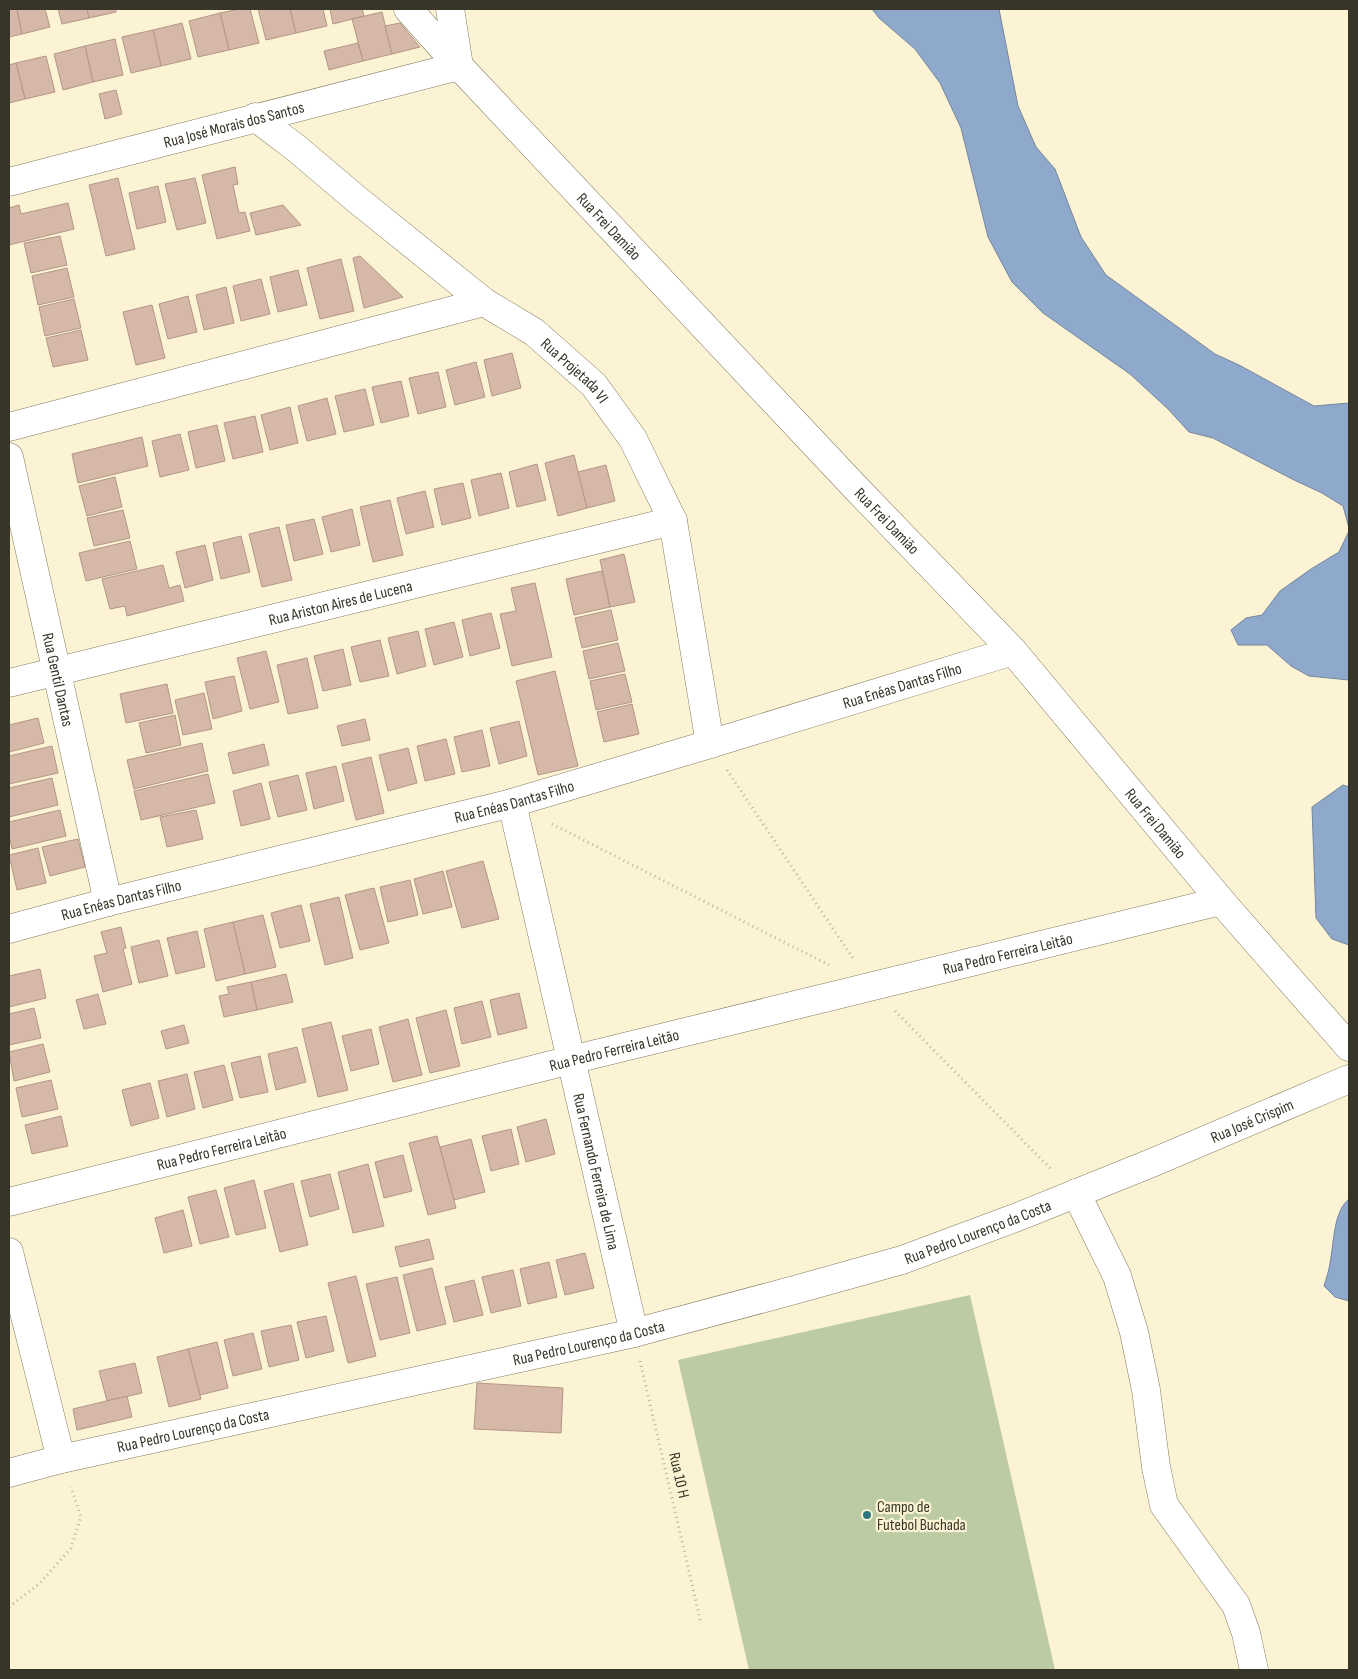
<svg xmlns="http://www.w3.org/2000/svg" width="1358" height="1679" viewBox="0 0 1358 1679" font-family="'Sofia Sans Condensed',sans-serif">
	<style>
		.green { fill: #bdcba5 }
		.water { fill: #8fa9cd; stroke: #75869c }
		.building { fill: #d6b8a8; stroke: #b39686 }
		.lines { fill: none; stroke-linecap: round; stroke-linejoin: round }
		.minor-casing { stroke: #827b60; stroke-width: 29 }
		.path { stroke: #bab49b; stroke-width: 3; stroke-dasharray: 1 4; stroke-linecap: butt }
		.minor { stroke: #fff; stroke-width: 28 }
		.poi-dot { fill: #2c767d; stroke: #fbf3d4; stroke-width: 2 }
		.labels { text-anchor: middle; stroke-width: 4.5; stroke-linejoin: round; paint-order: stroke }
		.street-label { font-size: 16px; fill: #373428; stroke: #fbf3d4 }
		.poi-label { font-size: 16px; fill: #373428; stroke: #fbf3d4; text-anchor: start }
	</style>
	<rect width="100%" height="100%" fill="#fbf3d4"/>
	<polygon class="green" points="970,1295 1055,1670 749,1670 678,1360"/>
	<g class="water">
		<polygon points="872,9 999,9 1018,106 1036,147 1055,169 1081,237 1106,275 1215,354 1239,365 1314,406 1349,403 1349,528 1343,506 1322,493 1294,480 1213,438 1189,432 1168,409 1130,374 1043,313 1012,282 988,237 961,128 940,83 915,49 879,18"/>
		<polygon points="1349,531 1349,680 1309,676 1291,666 1267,645 1238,645 1231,630 1246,618 1262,615 1280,591 1311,569 1339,552"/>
		<polygon points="1343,785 1349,787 1349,945 1332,939 1316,918 1312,807"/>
		<path d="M1349,1199V1301L1335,1297L1324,1286C1326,1279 1329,1271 1330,1263C1334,1244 1333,1212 1349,1199Z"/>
	</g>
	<g class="building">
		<polygon points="9,9 17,9 22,34 9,37"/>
		<polygon points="17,9 45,9 50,27 22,34"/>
		<polygon points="58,9 87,9 89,18 62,24"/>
		<polygon points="87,9 116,9 116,12 89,18"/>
		<polygon points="240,9 250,9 259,43 229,50 220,13"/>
		<polygon points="258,9 290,9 296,33 266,40"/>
		<polygon points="290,9 323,9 327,26 296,33"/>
		<polygon points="330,9 362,9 364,16 333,24"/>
		<polygon points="382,12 392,54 363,61 352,19"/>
		<polygon points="220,13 229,50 198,57 189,21"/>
		<polygon points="182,23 191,59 161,66 153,30"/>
		<polygon points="400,23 420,47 392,54 385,26"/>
		<polygon points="153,30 161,66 131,73 122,37"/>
		<polygon points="115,39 123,75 93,82 85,46"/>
		<polygon points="358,43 363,61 329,70 324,51"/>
		<polygon points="85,46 93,82 63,90 54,54"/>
		<polygon points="46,56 55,92 25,99 16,63"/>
		<polygon points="16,63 25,99 9,103 9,65"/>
		<polygon points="116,90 122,114 105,119 99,94"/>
		<polygon points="235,167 238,184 233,185 239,213 245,212 250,231 217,239 202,175"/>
		<polygon points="118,178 135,249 106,256 89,185"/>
		<polygon points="195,178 206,223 177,230 165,184"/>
		<polygon points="158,186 166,222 137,229 129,193"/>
		<polygon points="68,203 74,229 9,245 9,208 19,205 21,214"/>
		<polygon points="283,205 301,225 256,235 250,213"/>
		<polygon points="60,236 67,265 31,273 24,243"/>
		<polygon points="360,256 403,297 364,308 353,258"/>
		<polygon points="341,259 354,311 320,319 307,268"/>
		<polygon points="67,268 74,297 38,305 32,276"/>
		<polygon points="298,270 307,305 278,312 270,277"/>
		<polygon points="261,279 270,314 241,321 233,286"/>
		<polygon points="226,287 234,323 204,330 196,295"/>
		<polygon points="188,296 197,332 168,339 159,304"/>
		<polygon points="74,299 81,328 45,336 39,307"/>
		<polygon points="152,305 165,358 136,365 123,312"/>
		<polygon points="81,330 88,360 53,367 46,338"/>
		<polygon points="512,353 521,388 492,396 484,360"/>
		<polygon points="476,362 485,397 455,405 446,370"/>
		<polygon points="438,372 446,407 418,414 409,378"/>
		<polygon points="401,381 409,416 381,423 372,387"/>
		<polygon points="365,389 374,425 344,432 335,396"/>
		<polygon points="327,398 336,434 307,441 298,406"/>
		<polygon points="290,407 298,443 270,450 261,415"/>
		<polygon points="255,416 263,452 233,459 224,423"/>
		<polygon points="217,425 225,461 196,468 188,432"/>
		<polygon points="180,434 189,470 160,477 152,441"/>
		<polygon points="142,437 148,466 78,483 72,454"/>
		<polygon points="574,455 587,508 558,516 545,463"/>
		<polygon points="537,464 546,500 517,507 509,472"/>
		<polygon points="606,465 615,501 587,508 578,472"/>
		<polygon points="501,473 509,508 479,516 471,480"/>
		<polygon points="115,477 122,507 87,516 79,486"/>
		<polygon points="463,483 471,518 442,525 434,489"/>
		<polygon points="425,491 434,527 406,534 397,498"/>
		<polygon points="390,500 403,555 373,562 360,507"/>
		<polygon points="352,509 360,545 331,552 322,517"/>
		<polygon points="123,510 130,538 94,546 87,518"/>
		<polygon points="314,519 323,554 294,561 286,525"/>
		<polygon points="279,527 292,580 262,587 249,534"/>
		<polygon points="241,536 250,572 221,579 213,543"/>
		<polygon points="130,541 137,569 86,581 79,553"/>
		<polygon points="205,545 213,580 185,588 176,552"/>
		<polygon points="624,554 635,602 610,607 600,560"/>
		<polygon points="163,565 169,588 180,585 184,601 127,616 125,606 110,609 102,579"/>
		<polygon points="602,571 610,607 574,615 566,579"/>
		<polygon points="535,583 552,657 512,666 500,614 516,611 511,588"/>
		<polygon points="611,610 618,640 582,648 575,618"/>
		<polygon points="491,613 500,648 470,656 462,620"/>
		<polygon points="454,622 463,657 434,665 425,629"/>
		<polygon points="418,631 426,666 397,674 388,638"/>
		<polygon points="380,640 389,676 360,682 351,647"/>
		<polygon points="618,643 625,671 589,679 583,651"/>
		<polygon points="343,649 351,685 323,691 314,656"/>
		<polygon points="266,651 279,702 250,709 237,658"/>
		<polygon points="307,658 318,708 288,714 277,665"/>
		<polygon points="555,671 578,766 538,775 516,681"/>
		<polygon points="625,674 632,702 596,710 590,681"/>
		<polygon points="234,676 242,711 213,719 205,682"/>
		<polygon points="167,684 173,713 126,723 120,694"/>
		<polygon points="204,693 212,729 183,735 175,700"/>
		<polygon points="632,704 639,734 604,742 597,712"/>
		<polygon points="175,715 181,745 146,753 139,723"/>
		<polygon points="38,718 44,743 9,752 9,725"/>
		<polygon points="365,719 370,740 342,746 337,726"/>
		<polygon points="519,721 527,756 499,764 490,728"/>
		<polygon points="482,730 490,766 462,772 454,737"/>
		<polygon points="446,739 455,774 425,781 417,746"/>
		<polygon points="202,743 208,771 134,789 127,760"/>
		<polygon points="264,744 269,765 233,774 228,753"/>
		<polygon points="52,746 58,773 9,784 9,756"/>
		<polygon points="408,748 417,783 388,791 379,755"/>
		<polygon points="371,757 384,813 356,820 342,764"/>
		<polygon points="336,766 344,801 314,809 306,773"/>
		<polygon points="208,774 215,803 141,820 134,791"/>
		<polygon points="298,775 307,810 278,817 269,782"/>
		<polygon points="52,778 58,805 9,817 9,788"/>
		<polygon points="261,783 270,819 241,826 233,791"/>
		<polygon points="60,810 66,836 12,849 9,835 9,822"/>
		<polygon points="196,810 203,839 167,847 160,817"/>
		<polygon points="78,839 85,867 50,876 42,847"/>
		<polygon points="38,848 46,883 17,890 9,855"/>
		<polygon points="483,861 499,919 462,928 446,871"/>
		<polygon points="443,871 452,907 423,914 414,879"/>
		<polygon points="410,880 418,915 388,922 380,887"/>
		<polygon points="374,888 389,943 360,950 345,895"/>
		<polygon points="339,897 353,958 325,965 310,904"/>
		<polygon points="301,905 310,941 280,948 271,913"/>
		<polygon points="263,915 276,967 245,974 233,922"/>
		<polygon points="233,922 245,974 216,981 204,929"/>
		<polygon points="121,927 126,948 123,949 132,984 103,992 94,956 107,953 101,932"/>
		<polygon points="197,931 205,967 176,974 167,938"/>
		<polygon points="159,940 168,976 139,983 131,947"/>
		<polygon points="40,969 46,998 9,1007 9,976"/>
		<polygon points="286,974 293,1002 257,1010 251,982"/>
		<polygon points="251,982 257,1010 224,1017 219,996 229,994 227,987"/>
		<polygon points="519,993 527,1028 498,1035 490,1000"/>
		<polygon points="98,994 106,1024 84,1029 76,1000"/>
		<polygon points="482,1001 491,1037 462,1044 454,1008"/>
		<polygon points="34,1008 41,1038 9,1045 9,1014"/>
		<polygon points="446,1010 460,1066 430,1073 416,1018"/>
		<polygon points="408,1019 422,1075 393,1082 379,1027"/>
		<polygon points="331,1022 348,1090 318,1097 302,1029"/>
		<polygon points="184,1025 189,1043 166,1049 161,1031"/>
		<polygon points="371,1029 379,1064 351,1071 342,1036"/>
		<polygon points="43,1044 50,1072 14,1081 9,1052"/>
		<polygon points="297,1047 306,1082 276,1090 268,1054"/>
		<polygon points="260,1056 268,1092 240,1098 231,1063"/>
		<polygon points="224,1065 233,1100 203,1108 194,1072"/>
		<polygon points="187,1074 195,1109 167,1117 158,1081"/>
		<polygon points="51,1080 58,1109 22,1117 16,1088"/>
		<polygon points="150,1083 159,1118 131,1126 122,1090"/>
		<polygon points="61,1116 68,1146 32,1154 25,1125"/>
		<polygon points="546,1119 555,1154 526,1162 517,1127"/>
		<polygon points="511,1129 519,1164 491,1171 482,1136"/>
		<polygon points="437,1136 456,1208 428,1215 409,1143"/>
		<polygon points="471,1139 485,1192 454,1200 440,1147"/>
		<polygon points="403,1155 412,1191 384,1198 375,1162"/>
		<polygon points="368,1164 384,1226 353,1233 338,1172"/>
		<polygon points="330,1174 339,1209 310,1217 301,1181"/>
		<polygon points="254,1180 266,1228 236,1235 224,1188"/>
		<polygon points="293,1183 308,1245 280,1252 264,1191"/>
		<polygon points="216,1190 229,1237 200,1244 188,1197"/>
		<polygon points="183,1210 192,1246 164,1253 155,1218"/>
		<polygon points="429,1239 434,1259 400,1267 395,1247"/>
		<polygon points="585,1253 594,1288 565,1295 556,1260"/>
		<polygon points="549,1262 557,1297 528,1304 520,1269"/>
		<polygon points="432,1268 446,1324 417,1331 403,1275"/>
		<polygon points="513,1270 521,1306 491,1313 482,1277"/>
		<polygon points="356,1276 376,1356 348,1363 328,1283"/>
		<polygon points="397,1277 410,1333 380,1340 366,1284"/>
		<polygon points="474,1280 483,1315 454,1322 445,1287"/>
		<polygon points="326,1316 334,1351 306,1358 297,1322"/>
		<polygon points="291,1325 299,1360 269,1367 261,1331"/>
		<polygon points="253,1333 262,1369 233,1376 224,1340"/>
		<polygon points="217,1342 228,1388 200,1395 188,1349"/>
		<polygon points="188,1349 201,1399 169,1407 157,1357"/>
		<polygon points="135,1363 142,1393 107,1401 99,1371"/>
		<polygon points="477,1383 563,1388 561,1433 474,1429"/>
		<polygon points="127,1396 132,1417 77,1430 73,1409"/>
	</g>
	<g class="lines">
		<g class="minor-casing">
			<g id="minor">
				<path id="s1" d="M408,9L459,66L855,487L1013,651L1221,901L1349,1047"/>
				<polyline points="450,9 459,66"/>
				<path id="s2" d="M255,117L296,148L355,198L484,302L534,332L594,385L633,439L673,521L710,744"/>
				<path id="s3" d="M9,182L459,66"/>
				<polyline points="9,427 484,302"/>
				<path id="s4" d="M9,457L108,902"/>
				<path id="s5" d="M9,683L673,521"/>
				<path id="s6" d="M512,803L634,1333"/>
				<path id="s7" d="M9,929L108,902L512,803L710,744L1013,651"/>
				<polyline points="1076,1193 1117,1276 1134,1332 1146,1390 1156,1467 1164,1505 1236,1605 1246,1633 1254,1670"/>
				<path id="s8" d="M9,1202L571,1060L1221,901"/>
				<polyline points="9,1252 61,1459"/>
				<path id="s9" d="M9,1473L61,1459L634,1333L798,1289L902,1260L1020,1216L1154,1162L1349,1079"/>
			</g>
		</g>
		<g class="path">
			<polyline points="727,770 854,960"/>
			<polyline points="552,824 829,965"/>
			<polyline points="895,1011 1052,1170"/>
			<polyline points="640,1361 701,1623"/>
			<polyline points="9,1607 39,1584 71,1548 81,1517 71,1487"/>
		</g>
		<use href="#minor" class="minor"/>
	</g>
	<circle class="poi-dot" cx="867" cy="1515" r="5"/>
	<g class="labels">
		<g class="street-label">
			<text dy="6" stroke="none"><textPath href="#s3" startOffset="232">Rua José Morais dos Santos</textPath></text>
			<text dy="6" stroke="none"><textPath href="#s1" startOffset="296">Rua Frei Damião</textPath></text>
			<text dy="6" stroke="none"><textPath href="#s2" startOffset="409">Rua Projetada VI</textPath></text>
			<text dy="6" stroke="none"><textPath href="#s1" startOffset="701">Rua Frei Damião</textPath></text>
			<text dy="6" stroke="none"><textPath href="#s5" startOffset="341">Rua Ariston Aires de Lucena</textPath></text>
			<text dy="6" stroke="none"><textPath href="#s4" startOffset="228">Rua Gentil Dantas</textPath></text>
			<text dy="6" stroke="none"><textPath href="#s7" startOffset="926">Rua Enéas Dantas Filho</textPath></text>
			<text dy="6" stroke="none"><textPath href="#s7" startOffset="521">Rua Enéas Dantas Filho</textPath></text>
			<text dy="6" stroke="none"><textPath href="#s1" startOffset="1106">Rua Frei Damião</textPath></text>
			<text dy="6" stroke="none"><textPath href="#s7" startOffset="116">Rua Enéas Dantas Filho</textPath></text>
			<text dy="6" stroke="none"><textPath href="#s8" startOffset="1029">Rua Pedro Ferreira Leitão</textPath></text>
			<text dy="6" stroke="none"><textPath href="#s8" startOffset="624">Rua Pedro Ferreira Leitão</textPath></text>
			<text dy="6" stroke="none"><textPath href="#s9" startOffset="1295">Rua José Crispim</textPath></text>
			<text dy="6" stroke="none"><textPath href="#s8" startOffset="219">Rua Pedro Ferreira Leitão</textPath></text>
			<text dy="6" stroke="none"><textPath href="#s6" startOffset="378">Rua Fernando Ferreira de Lima</textPath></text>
			<text dy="6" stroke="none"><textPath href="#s9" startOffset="999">Rua Pedro Lourenço da Costa</textPath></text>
			<text dy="6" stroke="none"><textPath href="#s9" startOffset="594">Rua Pedro Lourenço da Costa</textPath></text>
			<text dy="6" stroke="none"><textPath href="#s9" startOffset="189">Rua Pedro Lourenço da Costa</textPath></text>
			<text transform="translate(680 1475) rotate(77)" y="6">Rua 10 H</text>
		</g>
		<g class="poi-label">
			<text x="877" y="1512">Campo de<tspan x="877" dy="18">Futebol Buchada</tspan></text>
		</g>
	</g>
	<rect width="1358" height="1679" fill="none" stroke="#373428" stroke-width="20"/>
</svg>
